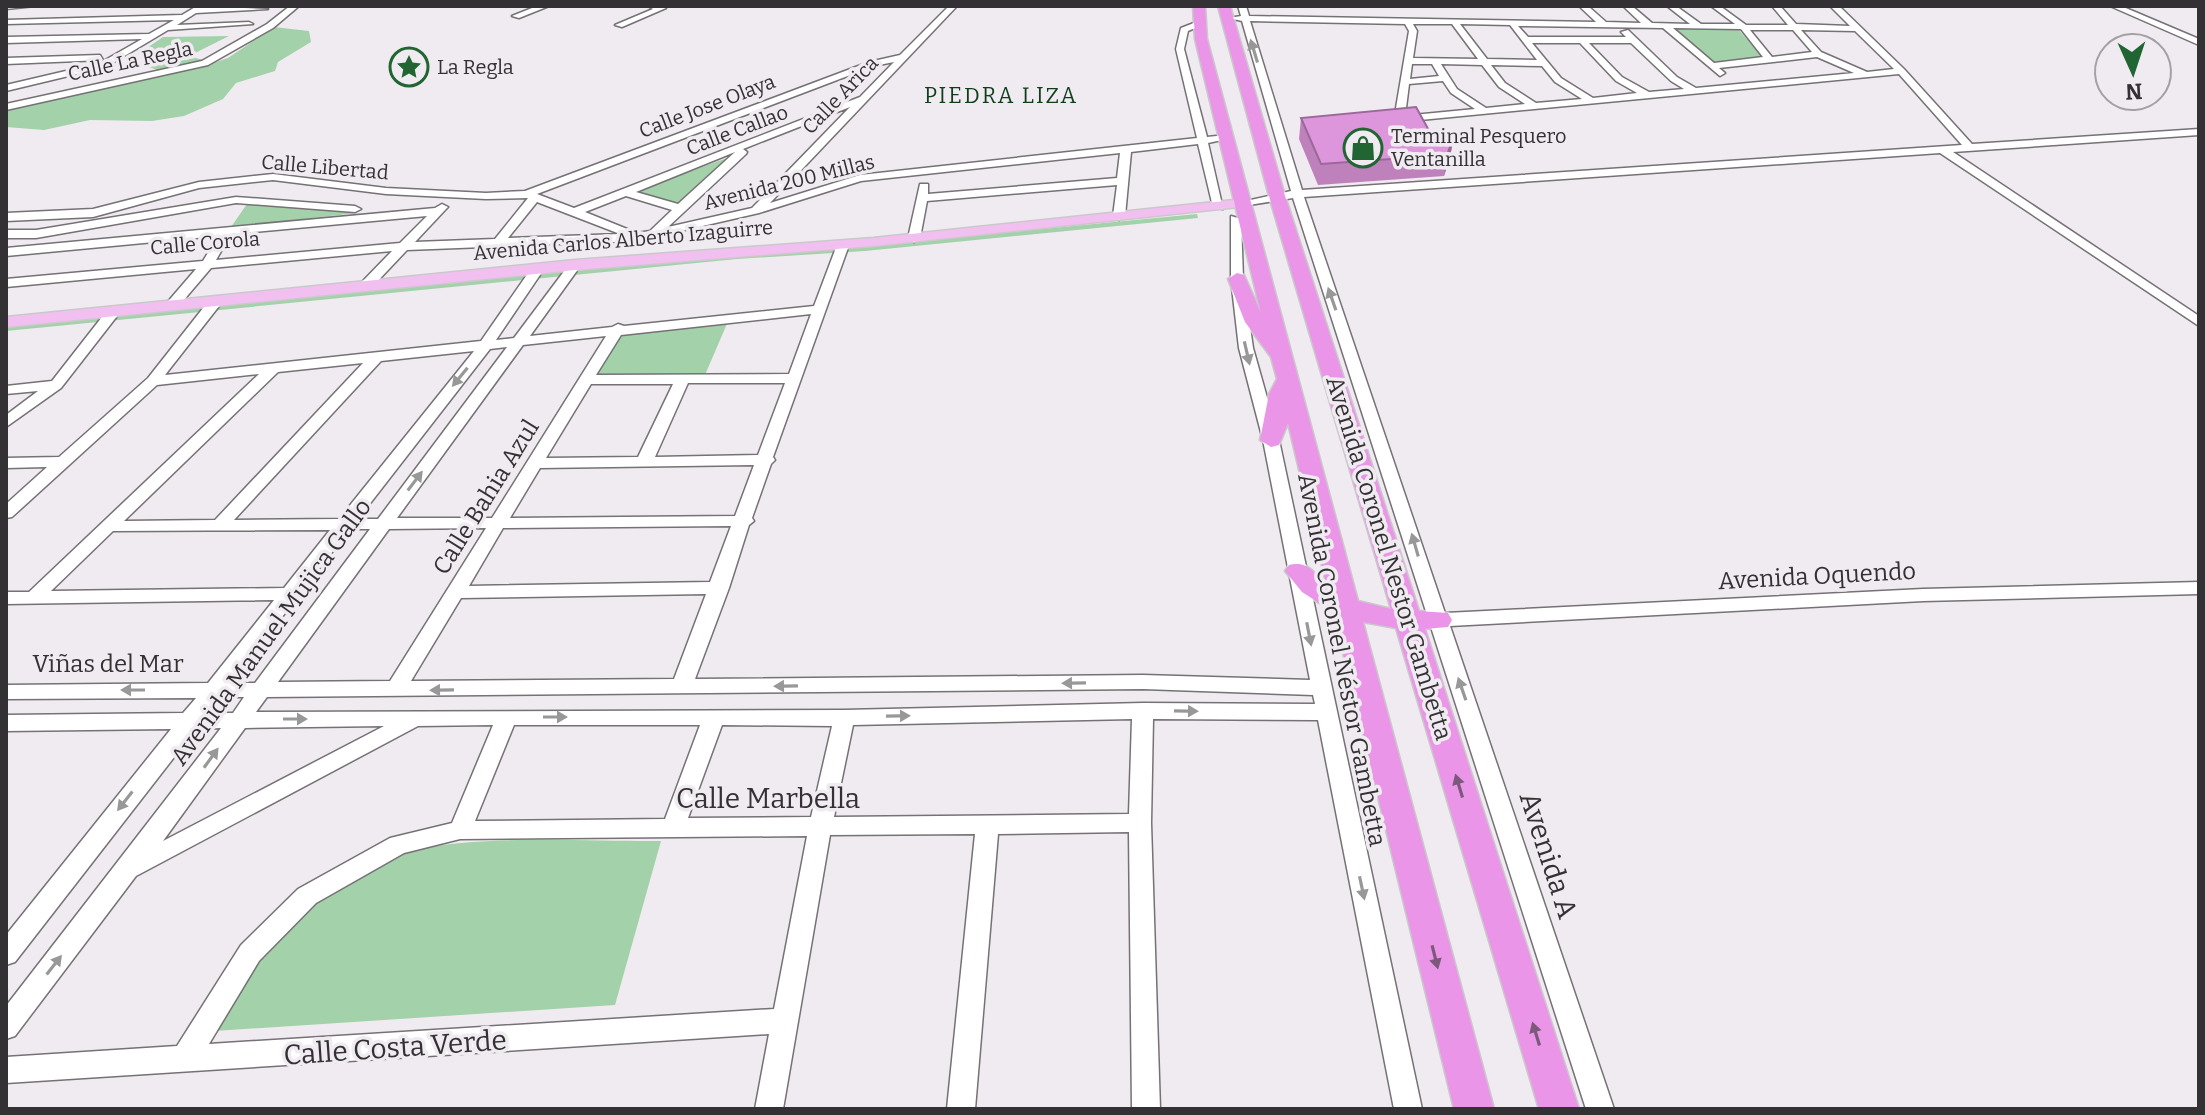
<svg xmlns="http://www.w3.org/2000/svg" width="2205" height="1115" viewBox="0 0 2205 1115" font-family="Bitter,serif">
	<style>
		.green { fill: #a3d1a9 }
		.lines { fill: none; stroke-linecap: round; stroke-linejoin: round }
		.minor-casing { stroke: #757175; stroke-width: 3 }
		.major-casing { stroke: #cac9ca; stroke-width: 3 }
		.highway-casing { stroke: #cac9ca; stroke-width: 3 }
		.minor { fill: #fff; fill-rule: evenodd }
		.major { fill: #f2bff1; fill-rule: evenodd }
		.highway { fill: #ea95e8; fill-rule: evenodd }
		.wall { fill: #be81bc }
		.shaded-wall { fill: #9b6999 }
		.building { fill: #dd96db; stroke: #9b6999; stroke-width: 2 }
		.oneway { fill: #999899 }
		.oneway2 { fill: #7c597b }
		.labels { text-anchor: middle; stroke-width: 7; stroke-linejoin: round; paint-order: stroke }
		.far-street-label { font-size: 20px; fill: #333133; stroke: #f0ebf0 }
		.far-poi-label { font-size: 20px; fill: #333133; stroke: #f0ebf0; text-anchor: start }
		.far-neighbourhood-label { font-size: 22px; letter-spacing: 2px; fill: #0e3e1a; stroke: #f0ebf0 }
		.street-label { font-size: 24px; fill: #333133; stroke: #f0ebf0 }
		.near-street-label { font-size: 28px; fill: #333133; stroke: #f0ebf0 }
	</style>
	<rect width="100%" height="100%" fill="#f0ebf0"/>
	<g class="green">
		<polygon points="274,27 309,31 311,42 278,62 275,71 236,83 223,99 184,116 152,121 90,120 44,130 6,127 6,109 207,65 228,58"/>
		<polygon points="1670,28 1738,29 1764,59 1712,63"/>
		<polygon points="229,36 189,56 203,60 160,71 149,67 181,58 138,54 163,37"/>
		<polygon points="730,157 680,205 638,193 643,188"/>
		<polygon points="247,204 353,212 357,213 231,227"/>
		<polygon points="1197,214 1198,218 865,251 737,259 6,331 6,326 550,271 864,246"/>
		<polygon points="729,319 705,375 594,376 622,331"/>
		<path d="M661,841L615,1005L214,1031C231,1004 247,973 267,949C298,912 339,880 382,860C445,831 588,842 661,841Z"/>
	</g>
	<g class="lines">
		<g class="minor-casing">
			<g id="minor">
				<polygon points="6,6 35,6 6,9"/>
				<polygon points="197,6 268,9 196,13 177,25 249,22 253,24 168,30 106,67 6,91 6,85 100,63 142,39 6,43 6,37 149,34 174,20 6,24 6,20 182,15"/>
				<polygon points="290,6 299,6 273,28 208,65 6,110 6,104 202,61 267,24"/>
				<polygon points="537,6 549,6 519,18 512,16"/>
				<polygon points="648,6 666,8 622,27 615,25 653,9"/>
				<path d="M949,6H957L770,203L860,175L1197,138L1176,49L1181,28L1199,21L1202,25L1188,31L1184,49L1207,137L1226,135L1231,138L1208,143L1223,209L1213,207L1198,144L1131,152L1125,216L1119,220L1113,216L1117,185L927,201L920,238L914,242L908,238L920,184H928V194L1117,178L1120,153L861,181L759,213L637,241L407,250L371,288L366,289L359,285L392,251L211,268L177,308L172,309L165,305L196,269L6,287V279L203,261L218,236L6,256V248L435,208L442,204L448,207L446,209L415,242L495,239L528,198L486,199L386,194L273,180L199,188L93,217L6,221V213L93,209L199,182L273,174L386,188L486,193L525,191L869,62L900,55ZM894,62L860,97L574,208L537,194L874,66ZM850,107L752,208L668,227L746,154L747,152L743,149ZM735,152L678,204L636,192ZM626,196L672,210L650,231L637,233L585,212ZM537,202L620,234L508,238ZM427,216L400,243L216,260L231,234Z"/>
				<path d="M1238,6H1246L1249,16L1596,22L1579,6H1588L1606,22L1641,23L1623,6H1632L1652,23L1690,24L1667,6H1676L1701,24H1735L1711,6H1720L1746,25H1788L1772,6H1780L1796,24L1850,26L1830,6H1839L1904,69L1972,144L2199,129V135L1953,152L2199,316V326L1940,153L1304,197L1445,613L1923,589L2199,582V594L1923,601L1450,626L1614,1109H1586L1293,198L1243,206L1237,203L1291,191L1242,21L1229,18L1241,16ZM1250,21L1405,24L1409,31L1396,108L1410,121L1899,74L1962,145L1302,190ZM1413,24H1452L1478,59L1413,58L1417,31ZM1460,24L1510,25L1537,60L1487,59ZM1518,26L1663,28L1720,76L1725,73L1719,68L1817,57L1854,73L1696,88L1677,77L1628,30L1621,32L1626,37H1528ZM1673,28L1741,29L1763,57L1714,63ZM1750,30H1793L1812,52L1772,57ZM1801,30L1855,31L1894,69L1867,72L1821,52ZM1532,43H1580L1616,81L1637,93L1593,98L1561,78ZM1589,43H1631L1671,81L1684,89L1649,92L1622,77ZM1412,64H1432L1439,76L1410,79ZM1441,64L1482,65L1499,87L1525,104L1486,108L1457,89ZM1491,65L1542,66L1555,82L1582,99L1536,103L1505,83ZM1443,81L1451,93L1475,109L1413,115L1406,108L1409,84Z"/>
				<polygon points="2110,6 2121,6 2199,39 2199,45"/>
				<polygon points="100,55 103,60 6,64 6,58"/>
				<polygon points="236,197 355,206 361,209 355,212 236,203 36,238 6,238 6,230 36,230"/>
				<path d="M1231,216L1241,219L1243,279L1253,348L1279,440L1422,1109H1394L1318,720L1153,719L1151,823L1160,1109H1132L1129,832L998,834L975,1109H947L975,834L830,835L783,1109H755L769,1034L6,1083V1057L177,1046L241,945L298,889L390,838L452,823L493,725L418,726L136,876L15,1036L6,1039V1006L221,728L196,729L15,962L6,965V935L171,729L6,731V715L183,713L196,698L6,699V685L208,683L274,600L6,604V592H29L259,374L157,385L12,517L6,518V504L47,467L6,468V458L59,457L148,378L211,298H221L223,301L165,375L481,341L533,266H543L544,269L496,340L514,338L571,262L575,261L581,265L530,336L612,327L618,324L624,326L814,306L837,245L847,242L849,245L773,457L775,460L771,464L752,518L754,521L749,525L729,588L695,679L1143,675L1310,680L1263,440L1239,348L1231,279ZM811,314L789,374L596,375L621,335ZM606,336L492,518H397L523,345ZM507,347L378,519H358L490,349ZM474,351L339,519L234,520L381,361ZM363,363L215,520L124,521L278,372ZM688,383H785L758,455L655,457ZM591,384H673L638,457L546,458ZM754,465L735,516L510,518L540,468ZM731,526L710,582L469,586L503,528ZM486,528L390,681L278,682L389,529ZM350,529H370L255,683H231ZM330,530L284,588L51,591L113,531ZM706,594L674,679L411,681L461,598ZM1143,689L1313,695L1315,704L1143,703L844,710L256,712L267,697ZM220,697H244L233,713H208ZM1132,719L1129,814L834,817L853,725ZM514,725H700L665,819L475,821ZM722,725L832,726L811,817L688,818ZM384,726L163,841L245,728ZM807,836L774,1009L209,1044L259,961L316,903L404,853L460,839Z"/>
				<polygon points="114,307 121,311 61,388 6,427 6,415 38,391 6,394 6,386 52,381 109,308"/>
			</g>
		</g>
		<g class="major-casing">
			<polygon id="major" points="1243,199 1250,203 1248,206 873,246 575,270 6,327 6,317 575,260 873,238"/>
		</g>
		<g class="highway-casing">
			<path id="highway" d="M1193,6H1205L1207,39L1358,601L1391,609L1269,196L1218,6H1230L1285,196L1419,611L1448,613L1452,620L1448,627L1425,629L1579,1109H1539L1396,628L1363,622L1494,1109H1454L1333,612L1302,592L1285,571L1289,565C1308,560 1313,573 1326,583L1288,423L1279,445L1271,447L1260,440L1269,394L1277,379L1271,357L1245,322L1228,279L1237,273L1244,275L1261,313L1195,39Z"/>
		</g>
		<use href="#minor" class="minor"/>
		<use href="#major" class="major"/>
		<use href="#highway" class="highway"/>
	</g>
	<polygon class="wall" points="1301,118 1432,136 1454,136 1450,157 1444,176 1318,185 1299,139"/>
	<polygon class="shaded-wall" points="1454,136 1450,157 1444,176 1447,155"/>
	<polygon class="building" points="1416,107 1432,136 1454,136 1447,155 1321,164 1301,118"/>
	<defs><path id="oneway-solid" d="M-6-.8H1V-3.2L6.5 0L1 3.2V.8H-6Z" transform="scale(2)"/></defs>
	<g class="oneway">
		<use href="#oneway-solid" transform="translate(1254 51) rotate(-107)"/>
		<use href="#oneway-solid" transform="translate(1332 299) rotate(-109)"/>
		<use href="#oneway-solid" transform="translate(1247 353) rotate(77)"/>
		<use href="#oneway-solid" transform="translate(460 377) rotate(129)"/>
		<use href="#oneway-solid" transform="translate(415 481) rotate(-53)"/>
		<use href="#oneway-solid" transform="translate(1415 545) rotate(-106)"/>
		<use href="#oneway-solid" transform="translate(1309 634) rotate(79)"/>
		<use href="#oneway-solid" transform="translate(1074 683) rotate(179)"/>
		<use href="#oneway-solid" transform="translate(786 686) rotate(179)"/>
		<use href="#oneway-solid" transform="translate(1462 689) rotate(-109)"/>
		<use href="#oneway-solid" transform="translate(133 690) rotate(-180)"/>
		<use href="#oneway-solid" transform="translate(442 690) rotate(179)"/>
		<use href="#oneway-solid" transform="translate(1186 711) rotate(1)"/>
		<use href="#oneway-solid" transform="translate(898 716) rotate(-1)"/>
		<use href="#oneway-solid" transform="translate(555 717)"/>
		<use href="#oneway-solid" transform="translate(295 719)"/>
		<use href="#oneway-solid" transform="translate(211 758) rotate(-54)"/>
		<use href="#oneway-solid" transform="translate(125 801) rotate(128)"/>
		<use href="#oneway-solid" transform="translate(1362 888) rotate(78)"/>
		<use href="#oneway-solid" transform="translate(54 965) rotate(-52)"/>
	</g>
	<g class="oneway2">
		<use href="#oneway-solid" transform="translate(1459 786) rotate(-107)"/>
		<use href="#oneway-solid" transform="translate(1435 957) rotate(76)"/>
		<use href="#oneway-solid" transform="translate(1536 1034) rotate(-107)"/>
	</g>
	<defs>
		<g id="sight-ring" transform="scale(2)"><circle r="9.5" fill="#f0ebf0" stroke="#216632" stroke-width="1.5"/><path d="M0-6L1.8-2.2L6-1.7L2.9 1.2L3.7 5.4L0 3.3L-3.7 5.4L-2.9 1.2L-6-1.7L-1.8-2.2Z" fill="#216632"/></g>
		<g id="shop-ring" transform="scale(2)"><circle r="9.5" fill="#f0ebf0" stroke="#216632" stroke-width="1.5"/><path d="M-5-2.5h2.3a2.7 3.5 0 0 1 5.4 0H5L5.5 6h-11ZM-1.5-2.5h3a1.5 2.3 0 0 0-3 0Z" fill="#216632"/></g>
	</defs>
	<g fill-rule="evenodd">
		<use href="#sight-ring" x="409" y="67"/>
		<use href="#shop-ring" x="1363" y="148"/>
	</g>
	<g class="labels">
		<g class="far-street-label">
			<text transform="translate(130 61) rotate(-12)" y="7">Calle La Regla</text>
			<text transform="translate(840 95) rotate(-46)" y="7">Calle Arica</text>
			<text transform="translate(707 106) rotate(-21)" y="7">Calle Jose Olaya</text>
			<text transform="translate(737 130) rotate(-21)" y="7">Calle Callao</text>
			<text transform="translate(325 167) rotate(5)" y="7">Calle Libertad</text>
			<text transform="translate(789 182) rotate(-14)" y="7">Avenida 200 Millas</text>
			<text transform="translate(623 240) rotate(-5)" y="7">Avenida Carlos Alberto Izaguirre</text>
			<text transform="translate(205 243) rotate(-5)" y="7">Calle Corola</text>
		</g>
		<g class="far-poi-label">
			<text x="437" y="74">La Regla</text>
			<text x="1391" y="143">Terminal Pesquero<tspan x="1391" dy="23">Ventanilla</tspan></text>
		</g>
		<g class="far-neighbourhood-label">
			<text x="1001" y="103">PIEDRA LIZA</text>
		</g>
		<g class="street-label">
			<text transform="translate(486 497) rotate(-58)" y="8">Calle Bahia Azul</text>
			<text transform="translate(1389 558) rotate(73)" y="8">Avenida Coronel Nestor Gambetta</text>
			<text transform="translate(1817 576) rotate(-3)" y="8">Avenida Oquendo</text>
			<text transform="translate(271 632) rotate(-54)" y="8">Avenida Manuel Mujica Gallo</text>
			<text transform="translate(1342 660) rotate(79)" y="8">Avenida Coronel Néstor Gambetta</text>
			<text x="108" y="672">Viñas del Mar</text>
		</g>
		<g class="near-street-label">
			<text x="768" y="808">Calle Marbella</text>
			<text transform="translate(1549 855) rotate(72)" y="10">Avenida A</text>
			<text transform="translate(395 1047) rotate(-4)" y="10">Calle Costa Verde</text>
		</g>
	</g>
	<rect width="2205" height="1115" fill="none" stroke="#333133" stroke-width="16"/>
	<g transform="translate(2133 72) rotate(177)"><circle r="38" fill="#f0ebf0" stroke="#a4a1a4" stroke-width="2"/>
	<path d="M0-6L14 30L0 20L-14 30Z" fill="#216632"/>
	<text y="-12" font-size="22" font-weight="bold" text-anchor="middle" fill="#333133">N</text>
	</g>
</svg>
